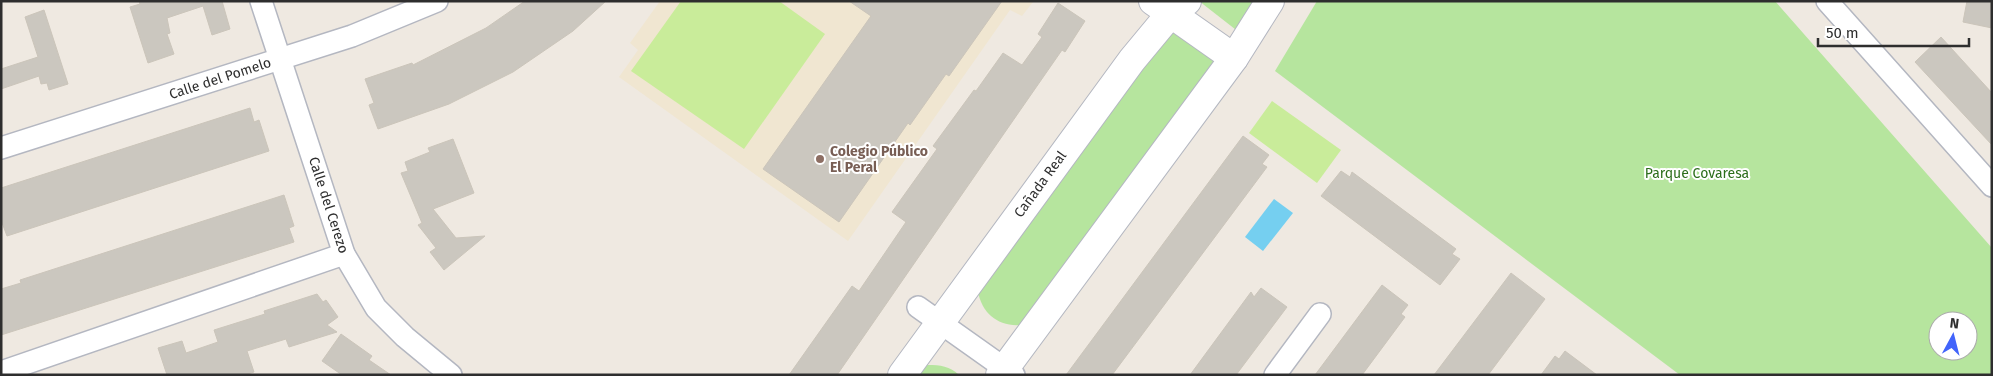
<svg xmlns="http://www.w3.org/2000/svg" width="1993" height="376" viewBox="0 0 1993 376" font-family="'Fira Sans',sans-serif">
	<style>
		.education { fill: #f0e6d1 }
		.green { fill: #b6e59e; fill-rule: evenodd }
		.pitch { fill: #c9ec9a }
		.water { fill: #75cff0 }
		.building { fill: #cbc7bf; stroke: #cbc5ba }
		.lines { fill: none; stroke-linecap: round; stroke-linejoin: round }
		.street-casing { stroke: #b4b7c1; stroke-width: 24 }
		.secondary-casing { stroke: #b4b7c1; stroke-width: 30 }
		.street { stroke: #fff; stroke-width: 21 }
		.secondary { stroke: #fff; stroke-width: 28 }
		.education-dot { fill: #8d6e63; stroke: #fff; stroke-width: 2 }
		.labels { text-anchor: middle; stroke-width: 4; stroke-linejoin: round; paint-order: stroke }
		.street-label { font-size: 14px; fill: #2e2e2e; stroke: #fff }
		.education-label { font-size: 14px; font-weight: bold; fill: #785e54; stroke: #fff; text-anchor: start }
		.park-label { font-size: 14px; fill: #2c6e1b; stroke: #fff }
	</style>
	<rect width="100%" height="100%" fill="#efe9e1"/>
	<polygon class="education" points="660,1 1036,1 1033,2 1022,16 1010,10 848,241 619,77 638,50 630,43"/>
	<g class="green">
		<polygon points="1199,1 1262,1 1240,33"/>
		<path d="M1317,1H1775L1992,248V375H1680L1275,71ZM1938,321H1968V351H1938Z"/>
		<path d="M1165,27L1218,64L1021,325C998,327 982,313 978,292Z"/>
		<path d="M928,365C940,365 950,366 959,375H906L914,368Z"/>
	</g>
	<g class="pitch">
		<polygon points="681,1 779,1 825,34 744,149 631,71"/>
		<polygon points="1272,101 1341,150 1317,183 1249,133"/>
	</g>
	<polygon class="water" points="1274,199 1293,213 1263,251 1245,237"/>
	<g class="building">
		<polygon points="139,1 222,1 230,29 212,35 203,6 167,18 170,33 167,34 174,54 148,63 130,7 140,4"/>
		<polygon points="525,1 606,1 573,31 513,72 449,104 378,129 369,105 374,103 365,79 412,63 413,65 486,28"/>
		<polygon points="849,1 1002,1 949,76 946,74 910,125 908,123 839,222 763,169 871,16"/>
		<polygon points="1967,1 1992,1 1992,28 1963,22"/>
		<polygon points="1058,3 1085,21 1065,52 1062,50 1003,135 837,375 789,375 852,286 859,291 906,222 892,212 937,149 933,146 974,90 976,91 1003,53 1022,65 1042,37 1038,34"/>
		<polygon points="44,10 68,84 49,90 47,83 41,84 39,76 1,89 1,69 38,57 25,17"/>
		<polygon points="1941,37 1992,93 1992,145 1915,62"/>
		<polygon points="250,108 254,122 259,120 269,151 7,236 1,220 1,188"/>
		<polygon points="1243,136 1269,155 1262,164 1267,167 1112,375 1066,375"/>
		<polygon points="453,139 474,193 433,209 456,238 485,236 444,270 430,252 436,248 418,225 422,223 401,173 408,171 405,162 430,152 428,148"/>
		<polygon points="1341,171 1350,177 1352,172 1456,249 1452,254 1460,259 1440,285 1321,196"/>
		<polygon points="284,195 294,226 289,228 294,242 1,335 1,289 21,283 20,280"/>
		<polygon points="1511,273 1545,299 1488,375 1434,375"/>
		<polygon points="1382,285 1408,305 1401,314 1405,317 1362,375 1315,375"/>
		<polygon points="1261,288 1287,307 1236,375 1190,375 1251,292 1254,297"/>
		<polygon points="317,294 323,302 326,300 338,317 327,325 337,332 289,347 286,339 247,351 254,372 244,375 167,375 158,348 182,341 186,353 218,342 214,330 265,314 264,311"/>
		<polygon points="341,334 372,356 369,360 391,375 342,375 322,361"/>
		<polygon points="1565,351 1597,375 1541,375 1555,356 1559,359"/>
	</g>
	<g class="lines">
		<g class="street-casing">
			<g id="street">
				<polyline points="261,1 344,254 376,308 405,337 451,375"/>
				<polyline points="1827,1 1992,186"/>
				<polyline points="1,148 352,36 437,1"/>
				<polyline points="918,307 1014,375"/>
				<polyline points="1,372 344,254"/>
				<polyline points="1275,375 1320,314"/>
			</g>
		</g>
		<g class="secondary-casing">
			<g id="secondary">
				<polyline points="1153,1 1234,58"/>
				<polyline points="902,375 1132,60 1171,13 1187,1"/>
				<polyline points="1000,375 1234,58 1270,1"/>
			</g>
		</g>
		<use href="#street" class="street"/>
		<use href="#secondary" class="secondary"/>
	</g>
	<circle class="education-dot" cx="820" cy="159" r="5"/>
	<g class="labels">
		<g class="street-label">
			<text transform="translate(220 78) rotate(-18)" y="5">Calle del Pomelo</text>
			<text transform="translate(1040 184) rotate(-54)" y="5">Cañada Real</text>
			<text transform="translate(329 205) rotate(72)" y="5">Calle del Cerezo</text>
		</g>
		<g class="education-label">
			<text x="830" y="156">Colegio Público<tspan x="830" dy="16">El Peral</tspan></text>
		</g>
		<g class="park-label">
			<text x="1697" y="178">Parque Covaresa</text>
		</g>
	</g>
	<rect width="1993" height="376" fill="none" stroke="#2e2e2e" stroke-width="5"/>
	<g transform="translate(1953 336) rotate(7)"><circle r="24" fill="#ffffff" stroke="#ababab"/>
	<path d="M0-4L9 19L0 12L-9 19Z" fill="#4264fb"/>
	<text y="-8" font-size="14" font-weight="bold" text-anchor="middle" fill="#2e2e2e">N</text>
	</g>
	<path d="M1818 38v8h151v-8" fill="none" stroke="#2e2e2e" stroke-width="2.5"/>
	<text x="1826" y="38" font-size="15" fill="#2e2e2e" stroke="#ffffff" stroke-width="4" paint-order="stroke">50 m</text>
</svg>
